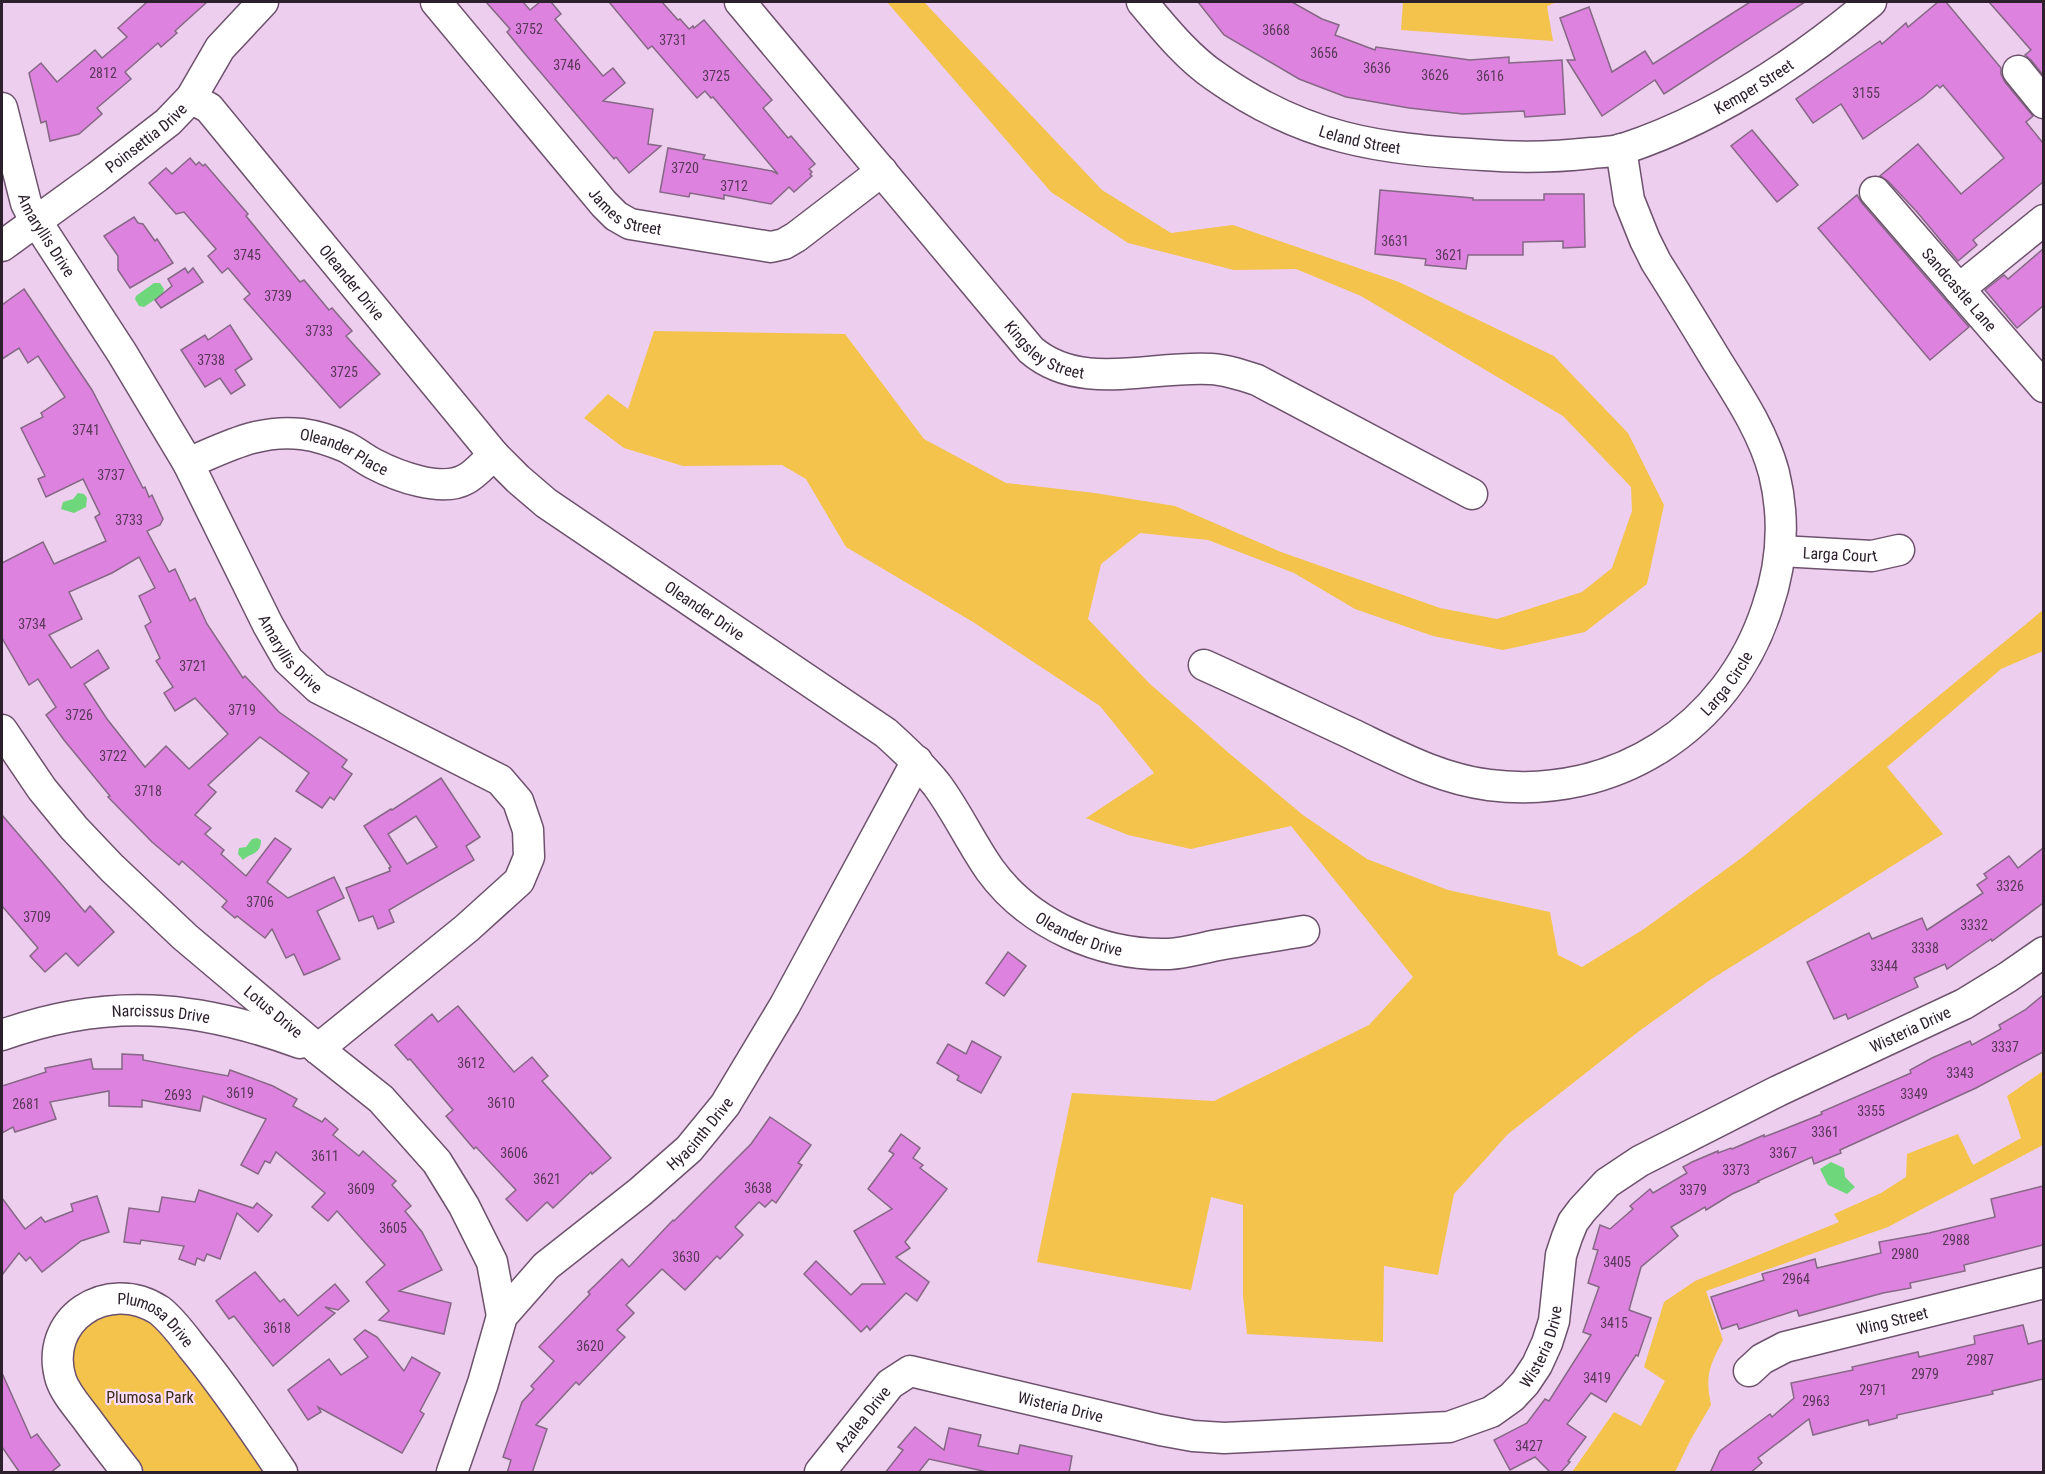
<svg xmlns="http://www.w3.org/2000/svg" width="2045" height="1474" viewBox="0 0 2045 1474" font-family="'Roboto Condensed',sans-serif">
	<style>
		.green { fill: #f3c34c }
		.water { fill: #6ed77c }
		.building { fill: #dd82de; stroke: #846884; stroke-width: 1.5; fill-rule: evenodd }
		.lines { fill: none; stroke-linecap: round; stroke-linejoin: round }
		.minor-casing { stroke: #6d526d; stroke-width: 33 }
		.minor { stroke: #fff; stroke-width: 30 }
		.labels { text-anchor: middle; stroke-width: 4.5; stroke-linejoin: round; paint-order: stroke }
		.number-label { font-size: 14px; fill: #583858 }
		.street-label { font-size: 16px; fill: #2c202c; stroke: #fcdbfb }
		.park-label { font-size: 16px; fill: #372d17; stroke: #fcdbfb }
	</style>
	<rect width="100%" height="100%" fill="#eeceee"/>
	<g class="green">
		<polygon points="887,2 924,2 1102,190 1171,233 1233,225 1399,282 1554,356 1628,433 1664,505 1647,584 1585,632 1503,650 1433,636 1355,609 1294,573 1208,540 1140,533 1101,564 1088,619 1149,683 1230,754 1303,815 1367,859 1448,890 1550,912 1558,955 1582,967 1644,929 1744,856 2043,610 2043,651 2001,669 1887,767 1943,834 1710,980 1638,1032 1508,1134 1454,1194 1438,1275 1384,1266 1383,1342 1247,1334 1243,1296 1243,1205 1211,1197 1191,1290 1037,1262 1072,1093 1214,1101 1369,1025 1413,977 1291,826 1191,849 1128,835 1086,818 1154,773 1100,706 973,622 846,547 806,479 782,465 683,466 624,448 584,418 608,394 628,409 654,331 845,334 924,439 1006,483 1095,493 1175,506 1281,552 1440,608 1497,619 1582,592 1612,568 1632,511 1631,487 1563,416 1361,296 1296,269 1234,270 1128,243 1051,192"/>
		<polygon points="1403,2 1557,2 1547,6 1553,41 1401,30"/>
		<path d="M2043,1071V1145L1888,1227L1706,1291L1723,1340C1709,1367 1705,1375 1711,1405L1691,1439L1675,1472H1572L1614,1412L1641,1426L1665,1381L1644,1367L1664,1302L1695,1281L1839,1222L1834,1214L1881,1193L1906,1177L1907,1154L1958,1134L1973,1165L2021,1138L2007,1096Z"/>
		<polygon points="129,1311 149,1321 185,1361 218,1404 265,1472 145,1472 81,1390 73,1373 73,1349 77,1337 91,1318"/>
	</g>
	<g class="water">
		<polygon points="154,283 160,283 164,289 163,294 144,307 139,306 135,299 136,296"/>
		<polygon points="78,493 84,494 87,498 86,507 74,513 61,509 63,502 73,499"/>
		<path d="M257,838L261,840C261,855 250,853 243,860L238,854L239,848L246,847L252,839Z"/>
		<polygon points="1831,1162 1844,1168 1845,1177 1855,1187 1847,1194 1828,1185 1820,1169"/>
	</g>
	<g class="building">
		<polygon points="147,2 207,2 175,31 177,33 161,47 158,43 125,72 131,79 97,108 102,114 79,134 50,141 46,121 41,123 29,73 41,63 57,82 95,50 102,58 127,37 118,28"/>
		<polygon points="486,2 523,2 530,10 540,2 551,2 561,14 555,19 603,76 613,68 625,83 603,101 653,109 648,144 661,146 629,173 616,157 614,159 525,54 507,32 510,29"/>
		<polygon points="609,2 662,2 678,20 680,19 689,29 693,26 694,28 704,20 772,100 763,108 788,138 791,136 815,164 809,169 812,172 810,174 812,176 794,192 789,187 771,204 724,195 724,199 690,193 689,197 660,192 668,148 705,155 703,159 772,171 778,174 713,97 711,98 705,91 697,98 652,46 648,49"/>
		<polygon points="1198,2 1292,2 1322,19 1339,25 1335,35 1375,50 1376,47 1470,60 1509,57 1509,63 1562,60 1565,114 1525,117 1524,111 1463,114 1409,108 1346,97 1299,79 1224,35"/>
		<polygon points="1750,2 1805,2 1664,94 1655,80 1602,116 1567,60 1575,60 1560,18 1589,7 1612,72 1645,51 1653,64"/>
		<polygon points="1938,2 1946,2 2001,68 2001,74 2005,82 2033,116 2026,122 2043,143 2043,182 1973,240 1977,245 1958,261 1917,212 1888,181 1880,176 1918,144 1961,194 2004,158 1943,85 1940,88 1937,85 1923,97 1863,139 1841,104 1813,123 1796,99 1880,41 1882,44 1906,23 1908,27"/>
		<polygon points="1989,2 2043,2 2043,75 2031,60 2025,55 2031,50"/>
		<polygon points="1752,130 1798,185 1777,202 1731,146"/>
		<polygon points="190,158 196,165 199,162 203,166 205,164 248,214 246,216 300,282 304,280 329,310 332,308 352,331 346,336 380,374 340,408 244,299 250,294 228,268 222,273 208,256 216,249 184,212 176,214 149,183 166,168 172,174"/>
		<polygon points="1380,190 1473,198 1473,200 1544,200 1544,194 1584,194 1585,247 1563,248 1563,241 1523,242 1523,255 1468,255 1466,269 1425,265 1426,259 1375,254"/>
		<polygon points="1857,195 1862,203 1969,327 1930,360 1818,228"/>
		<polygon points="134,217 138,223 143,224 155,241 157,239 173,263 130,288 118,270 118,256 104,236"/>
		<polygon points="2043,249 2043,306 2017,328 1985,290 2004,275 2008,279"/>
		<polygon points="185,268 188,273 193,268 203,282 161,308 155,300 172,286 168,279"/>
		<path d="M24,289L92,390L143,488L145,487L149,497L152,495L163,519L160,525L147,531L169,572L175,569L190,601L195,598L207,624L243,678L245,676L279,712L347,760L342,767L352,774L334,800L330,797L322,808L296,791L309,773L260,737L208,785L216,792L195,815L211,828L205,834L224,850L221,854L246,876L275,838L291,849L267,882L288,898L334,877L344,898L317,911L340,959L321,968L304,975L294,954L286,958L272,929L265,938L237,916L235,918L222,907L227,901L182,861L179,865L152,842L108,797L110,796L64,740L46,715L56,707L38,679L29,685L2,638V563L43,542L54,564L106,541L95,517L100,514L83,479L46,497L38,479L45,476L21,428L43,417L41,413L65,397L38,356L28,363L19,348L2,359V305ZM139,557L155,588L139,596L151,622L145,626L160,658L156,661L173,687L164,693L175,711L195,698L228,734L189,769L166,746L145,767L107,719L84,684L109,668L98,650L71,668L49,635L82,619L69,592L112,573Z"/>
		<polygon points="230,325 252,359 235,370 245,385 231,394 220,378 205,387 181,350 205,335 208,340"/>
		<path d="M441,778L480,837L466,846L474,860L389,910L394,922L378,929L373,916L359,921L346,888L390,871L389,868L391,867L364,826L391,809L392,810ZM416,816L437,847L407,864L388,834Z"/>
		<polygon points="2,815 85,912 90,906 114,932 78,966 66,953 45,972 30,956 38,948 2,906"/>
		<polygon points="2043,848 2043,903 1992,941 1991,939 1947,969 1945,964 1914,978 1918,987 1848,1019 1846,1014 1834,1019 1807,962 1869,933 1872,939 1922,918 1927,930 1983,893 1977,885 1987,878 1984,874 2009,856 2018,868"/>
		<polygon points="1008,952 1026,966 1004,996 986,983"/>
		<polygon points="2043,995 2043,1052 1976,1088 1840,1150 1841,1153 1814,1164 1812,1157 1758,1181 1759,1182 1732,1194 1706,1210 1705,1207 1671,1227 1678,1236 1641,1267 1629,1310 1651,1318 1638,1356 1636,1355 1606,1402 1591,1393 1567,1424 1586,1437 1568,1461 1570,1462 1560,1473 1551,1473 1535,1457 1510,1470 1494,1440 1527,1423 1545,1399 1549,1401 1591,1335 1583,1332 1599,1287 1588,1283 1598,1250 1593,1249 1600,1225 1610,1229 1633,1209 1630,1206 1650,1189 1653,1193 1687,1173 1683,1167 1692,1162 1718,1151 1718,1153 1731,1148 1732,1149 1764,1135 1764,1137 1777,1132 1822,1114 1821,1112 1911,1073 1910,1070 1932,1058 1970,1041 1972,1045 2001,1029 1999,1025 2025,1010"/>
		<polygon points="458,1006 514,1072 532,1057 548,1076 542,1081 611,1158 592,1174 591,1172 553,1208 547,1202 527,1221 506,1199 516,1190 476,1147 474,1149 446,1116 453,1110 410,1059 408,1060 395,1045 432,1014 438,1022"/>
		<polygon points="972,1041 1001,1057 981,1093 957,1080 959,1076 937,1063 948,1044 966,1054"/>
		<polygon points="122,1054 143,1055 143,1060 228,1076 230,1070 273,1086 297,1099 293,1106 322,1122 325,1118 338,1129 333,1135 359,1156 363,1151 396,1181 392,1185 411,1206 405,1211 422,1232 442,1270 399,1291 451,1303 444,1334 379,1320 389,1311 366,1282 385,1265 337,1211 328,1221 312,1207 325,1193 276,1152 270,1163 265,1161 258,1174 241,1165 266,1119 203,1096 200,1111 142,1100 142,1107 109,1106 109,1091 50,1102 56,1119 15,1132 13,1127 2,1133 2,1086 46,1072 45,1068 91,1059 93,1069 122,1069"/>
		<polygon points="770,1117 811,1145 798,1163 802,1165 776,1203 772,1200 765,1207 759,1202 735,1227 743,1235 720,1259 717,1256 685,1290 662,1269 626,1305 634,1313 617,1330 625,1337 579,1385 576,1382 536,1425 547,1429 532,1473 507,1473 511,1460 503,1457 522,1402 534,1389 531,1386 554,1361 539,1347 590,1294 588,1292 622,1259 629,1267 673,1220 674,1221 751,1144"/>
		<polygon points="901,1134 920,1148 913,1158 923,1165 920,1168 947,1189 905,1242 910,1248 896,1257 929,1282 917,1301 906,1293 870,1330 867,1326 861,1332 804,1274 816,1261 851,1295 862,1284 885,1284 854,1231 892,1209 868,1189 894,1154 889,1151"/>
		<polygon points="2043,1186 2043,1245 1964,1265 1965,1271 1910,1283 1911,1288 1883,1293 1799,1316 1797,1310 1739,1329 1737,1324 1722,1329 1711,1297 1764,1280 1762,1274 1815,1259 1817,1268 1881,1253 1879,1242 1929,1233 1995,1217 1991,1199"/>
		<polygon points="199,1190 253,1208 257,1203 272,1215 258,1232 237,1213 220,1259 207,1254 204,1261 197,1258 195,1265 179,1259 184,1246 141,1240 140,1244 124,1242 129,1208 159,1212 162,1197 195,1202"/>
		<polygon points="97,1196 109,1232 81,1241 42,1272 30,1257 26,1261 19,1253 2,1275 2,1198 25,1229 41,1217 45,1222 73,1211 71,1204"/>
		<polygon points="255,1272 280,1302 284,1299 298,1316 335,1284 349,1301 338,1310 325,1307 335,1313 273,1366 234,1316 229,1319 216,1301"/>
		<polygon points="2023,1325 2028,1344 2043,1340 2043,1379 1992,1391 1993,1394 1897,1415 1897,1418 1869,1425 1868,1420 1813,1435 1809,1419 1758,1458 1762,1463 1750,1473 1710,1473 1720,1451 1770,1414 1772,1417 1794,1398 1791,1383 1853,1370 1852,1367 1918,1352 1919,1357 1975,1344 1974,1336"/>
		<polygon points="365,1330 377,1337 404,1371 412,1357 440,1373 420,1411 424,1414 402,1453 318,1407 321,1412 308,1420 288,1390 329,1359 341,1375 368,1357 354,1339"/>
		<polygon points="2,1373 31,1438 37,1434 60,1465 50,1473 20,1473 2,1447"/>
		<polygon points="915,1427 944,1450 949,1428 981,1435 978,1446 1018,1454 1020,1445 1072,1456 1069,1473 992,1473 929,1459 918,1473 885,1473 903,1450 898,1447"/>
	</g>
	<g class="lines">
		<g class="minor-casing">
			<g id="minor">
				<path id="s1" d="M436,2L604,204L616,216L630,224L771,247L784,244L796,237L882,171"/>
				<path id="s2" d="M740,2L1031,350C1081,393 1152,365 1211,369C1227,370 1242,375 1257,380L1472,494"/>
				<path id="s3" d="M1142,2C1164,28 1187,57 1215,76C1304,139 1377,149 1484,155C1520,158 1556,157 1592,153C1602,152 1614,152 1623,149C1715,119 1798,63 1871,2"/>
				<polyline points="2018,71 2044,103"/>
				<path id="s4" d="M191,98L209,108L494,455L518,479L546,503L886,733C905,750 922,766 937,785C957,812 971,843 990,870C1030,925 1102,956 1169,954C1185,953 1202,948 1218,945C1247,940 1275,936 1304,931"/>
				<path id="s5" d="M2,108L26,203L31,213L122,353L188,463L268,625L288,660L318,688L500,780L518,801L528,830L529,857L519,881L467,928L318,1049"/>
				<path id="s6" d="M1875,192L2044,387"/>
				<path id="s7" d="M2,246L97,177L168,122L191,98L220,48L263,2"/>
				<polyline points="1959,289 2044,220"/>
				<path id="s8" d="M188,463C227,447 258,429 302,434C317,436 332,441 346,447C356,452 364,459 374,464C397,476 442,493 466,479C476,474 485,462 494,455"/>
				<path id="s9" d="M1780,551L1872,556L1899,550"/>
				<path id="s10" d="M1204,665C1253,687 1302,711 1352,734C1396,755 1440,779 1489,785C1614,801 1728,728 1767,608C1782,565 1785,518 1774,473C1763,432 1739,396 1717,361C1697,328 1677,295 1656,262L1645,240L1629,200L1621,149"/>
				<path id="s11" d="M2,730L42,789L74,828L112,868L185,937L318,1049L381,1099L437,1162L464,1206L492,1262L502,1316"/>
				<path id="s12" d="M2,1035C108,997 196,1005 300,1043"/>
				<path id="s13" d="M1749,1371L1762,1359L1785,1347L2044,1283"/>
				<path id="s14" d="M127,1472C113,1454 99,1436 86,1418C77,1406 66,1394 61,1380C42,1319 108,1277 159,1310C172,1320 182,1334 192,1347C225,1387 254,1430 282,1472"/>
				<path id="s15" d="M452,1472L483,1383L502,1316L546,1266L640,1192L689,1149L725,1105L785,1005L917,761"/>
				<path id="s16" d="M820,1472L890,1384L910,1371L1160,1430L1193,1436L1224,1438L1449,1427L1491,1412L1512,1397L1525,1383L1537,1365L1547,1343L1554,1321L1561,1255L1567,1237L1573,1222L1582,1210L1607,1183L1640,1161L1778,1091L1964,1004L2008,977L2044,952"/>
			</g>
		</g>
		<use href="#minor" class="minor"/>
	</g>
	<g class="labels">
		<g class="number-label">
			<text x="529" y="34">3752</text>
			<text x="1276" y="35">3668</text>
			<text x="673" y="45">3731</text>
			<text x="1324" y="58">3656</text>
			<text x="567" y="70">3746</text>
			<text x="1377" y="73">3636</text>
			<text x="103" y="78">2812</text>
			<text x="1435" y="80">3626</text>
			<text x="716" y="81">3725</text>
			<text x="1490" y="81">3616</text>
			<text x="1866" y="98">3155</text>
			<text x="685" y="173">3720</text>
			<text x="734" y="191">3712</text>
			<text x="1395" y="246">3631</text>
			<text x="247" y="260">3745</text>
			<text x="1449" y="260">3621</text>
			<text x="278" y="301">3739</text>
			<text x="319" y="336">3733</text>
			<text x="211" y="365">3738</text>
			<text x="344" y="377">3725</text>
			<text x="86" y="435">3741</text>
			<text x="111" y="480">3737</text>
			<text x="129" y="525">3733</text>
			<text x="32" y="629">3734</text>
			<text x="193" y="671">3721</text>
			<text x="242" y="715">3719</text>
			<text x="79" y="720">3726</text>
			<text x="113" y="761">3722</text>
			<text x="148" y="796">3718</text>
			<text x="2010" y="891">3326</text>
			<text x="260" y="907">3706</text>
			<text x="37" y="922">3709</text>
			<text x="1974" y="930">3332</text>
			<text x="1925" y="953">3338</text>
			<text x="1884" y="971">3344</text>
			<text x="2005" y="1052">3337</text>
			<text x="471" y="1068">3612</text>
			<text x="1960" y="1078">3343</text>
			<text x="240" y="1098">3619</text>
			<text x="1914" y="1099">3349</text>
			<text x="178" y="1100">2693</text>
			<text x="501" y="1108">3610</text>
			<text x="26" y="1109">2681</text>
			<text x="1871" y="1116">3355</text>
			<text x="1825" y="1137">3361</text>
			<text x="514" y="1158">3606</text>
			<text x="1783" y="1158">3367</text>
			<text x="325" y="1161">3611</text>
			<text x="1736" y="1175">3373</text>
			<text x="547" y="1184">3621</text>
			<text x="758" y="1193">3638</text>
			<text x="361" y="1194">3609</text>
			<text x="1693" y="1195">3379</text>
			<text x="393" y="1233">3605</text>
			<text x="1956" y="1245">2988</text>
			<text x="1905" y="1259">2980</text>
			<text x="686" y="1262">3630</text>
			<text x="1617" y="1267">3405</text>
			<text x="1796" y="1284">2964</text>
			<text x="1614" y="1328">3415</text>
			<text x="277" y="1333">3618</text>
			<text x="590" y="1351">3620</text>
			<text x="1980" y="1365">2987</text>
			<text x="1925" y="1379">2979</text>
			<text x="1597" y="1383">3419</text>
			<text x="1873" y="1395">2971</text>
			<text x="1816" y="1406">2963</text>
			<text x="1529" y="1451">3427</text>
		</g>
		<g class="street-label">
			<text dy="6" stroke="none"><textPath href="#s3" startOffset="674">Kemper Street</textPath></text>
			<text dy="6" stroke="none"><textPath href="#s7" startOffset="180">Poinsettia Drive</textPath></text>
			<text dy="6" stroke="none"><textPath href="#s3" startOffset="264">Leland Street</textPath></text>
			<text dy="6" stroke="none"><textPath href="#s1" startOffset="286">James Street</textPath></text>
			<text dy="6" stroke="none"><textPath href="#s5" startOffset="136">Amaryllis Drive</textPath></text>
			<text dy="6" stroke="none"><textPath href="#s4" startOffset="246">Oleander Drive</textPath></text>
			<text dy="6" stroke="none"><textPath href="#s6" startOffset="129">Sandcastle Lane</textPath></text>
			<text dy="6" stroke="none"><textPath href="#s2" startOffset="465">Kingsley Street</textPath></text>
			<text dy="6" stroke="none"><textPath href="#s8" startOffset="165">Oleander Place</textPath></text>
			<text dy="6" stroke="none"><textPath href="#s9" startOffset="60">Larga Court</textPath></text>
			<text dy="6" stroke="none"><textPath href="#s4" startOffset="732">Oleander Drive</textPath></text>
			<text dy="6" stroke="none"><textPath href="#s5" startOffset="622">Amaryllis Drive</textPath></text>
			<text dy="6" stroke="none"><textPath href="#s10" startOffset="582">Larga Circle</textPath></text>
			<text dy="6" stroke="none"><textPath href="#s4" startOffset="1236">Oleander Drive</textPath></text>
			<text dy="6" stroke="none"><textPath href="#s11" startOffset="393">Lotus Drive</textPath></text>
			<text dy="6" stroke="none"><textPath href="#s12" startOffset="162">Narcissus Drive</textPath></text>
			<text dy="6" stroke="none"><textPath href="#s16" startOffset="1335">Wisteria Drive</textPath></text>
			<text dy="6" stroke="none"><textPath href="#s15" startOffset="434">Hyacinth Drive</textPath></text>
			<text dy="6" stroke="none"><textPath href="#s13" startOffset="154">Wing Street</textPath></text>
			<text dy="6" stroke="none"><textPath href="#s14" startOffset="274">Plumosa Drive</textPath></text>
			<text dy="6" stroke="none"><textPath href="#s16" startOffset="813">Wisteria Drive</textPath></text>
			<text dy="6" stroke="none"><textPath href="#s16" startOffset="291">Wisteria Drive</textPath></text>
			<text dy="6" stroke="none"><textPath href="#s16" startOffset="68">Azalea Drive</textPath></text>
		</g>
		<g class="park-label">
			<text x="150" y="1403">Plumosa Park</text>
		</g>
	</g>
	<rect width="2045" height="1474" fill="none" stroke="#2c202c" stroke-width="6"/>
</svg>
